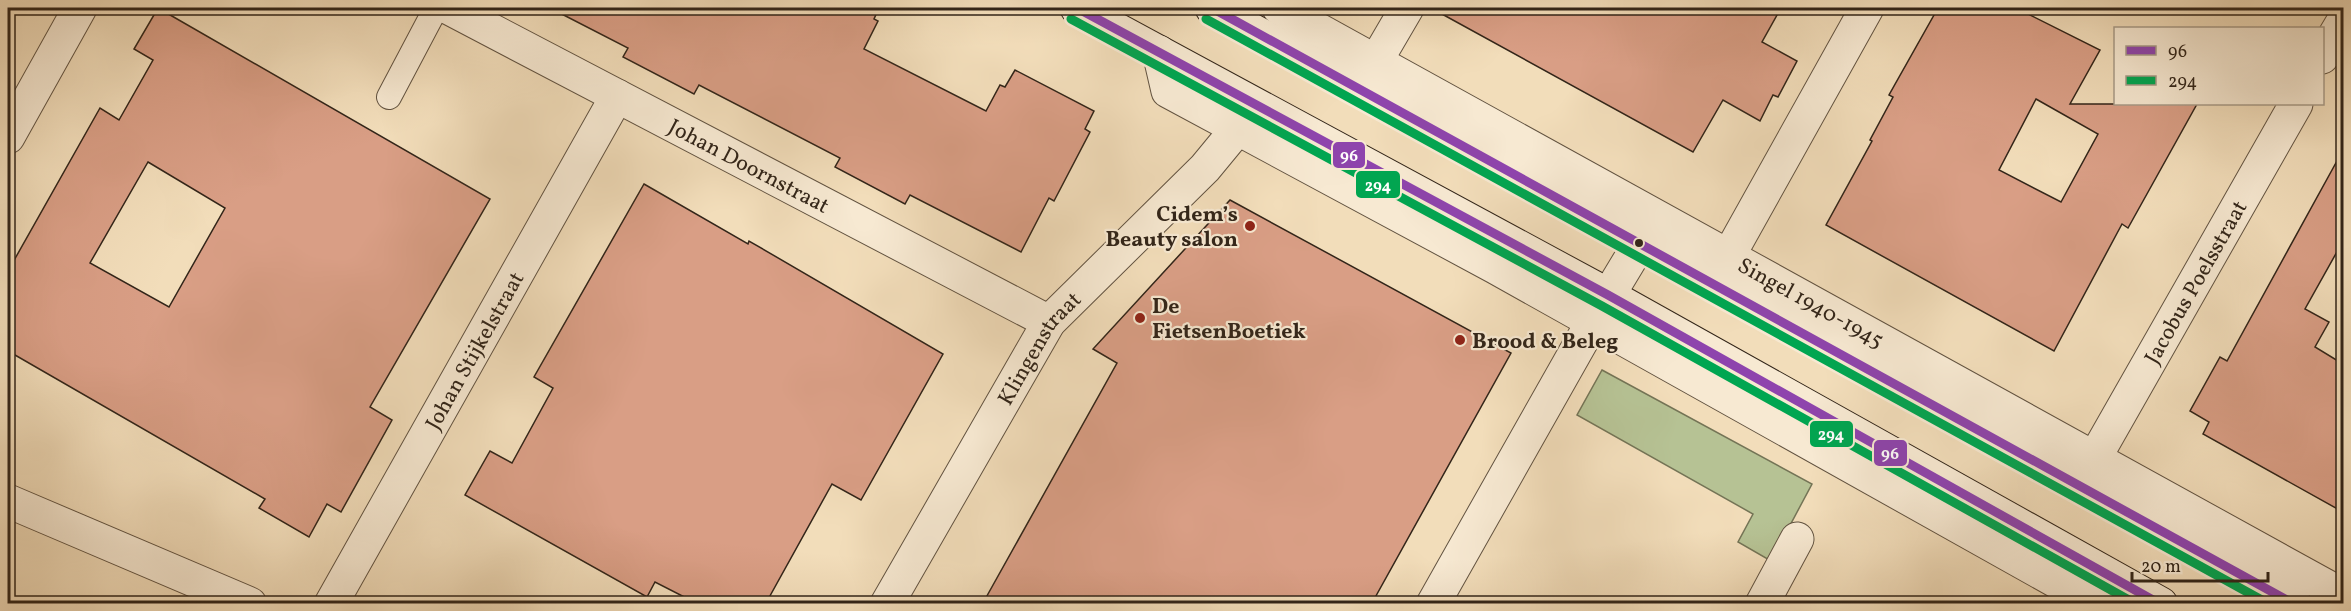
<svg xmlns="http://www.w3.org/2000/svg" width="2351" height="611" viewBox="0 0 2351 611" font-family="Vollkorn,serif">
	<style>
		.green { fill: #b6c294; stroke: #747456; stroke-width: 1.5 }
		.building { fill: #d99e85; stroke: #322519; stroke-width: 1.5; fill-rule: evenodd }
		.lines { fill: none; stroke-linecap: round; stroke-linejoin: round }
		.service-casing { stroke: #625341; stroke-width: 26 }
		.minor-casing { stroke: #625341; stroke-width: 35 }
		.secondary-casing { stroke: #322519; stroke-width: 35 }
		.service { stroke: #f7e9d2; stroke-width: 24 }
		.minor { stroke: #f7e9d2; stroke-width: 33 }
		.secondary { stroke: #f7e9d2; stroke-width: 33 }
		.bus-1-casing { stroke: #f7e9d2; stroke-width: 14 }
		.bus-2-casing { stroke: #f7e9d2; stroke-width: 14 }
		.bus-1 { stroke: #8e44ad; stroke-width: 9 }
		.bus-2 { stroke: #00a651; stroke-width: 9 }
		.poi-dot { fill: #8f2418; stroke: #f7e9d2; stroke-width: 2 }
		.bus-dot { fill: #322519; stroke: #f7e9d2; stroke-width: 2 }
		.labels { text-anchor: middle; stroke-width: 4.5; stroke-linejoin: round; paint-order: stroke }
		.street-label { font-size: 22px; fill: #322519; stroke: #f7e9d2 }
		.poi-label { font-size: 22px; font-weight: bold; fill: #322519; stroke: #f7e9d2; text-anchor: start }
		.line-badge { stroke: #f7e9d2; stroke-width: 2 }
		.badge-label { font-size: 16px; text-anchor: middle; font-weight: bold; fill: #fff }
	</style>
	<rect width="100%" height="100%" fill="#f2ddba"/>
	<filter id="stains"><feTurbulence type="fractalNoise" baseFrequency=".00333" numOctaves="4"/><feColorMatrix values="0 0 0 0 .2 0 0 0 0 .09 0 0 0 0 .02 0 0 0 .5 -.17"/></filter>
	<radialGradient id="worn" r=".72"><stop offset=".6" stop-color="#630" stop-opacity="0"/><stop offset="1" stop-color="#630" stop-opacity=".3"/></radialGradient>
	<polygon class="green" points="1602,370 1812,484 1771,561 1738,542 1753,514 1577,415"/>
	<g class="building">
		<path d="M158,8L490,199L370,407L392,420L341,512L327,504L309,537L259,508L265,499L8,351V271L100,108L119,120L153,60L134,49ZM148,162L225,208L169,307L90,263Z"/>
		<polygon points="550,8 879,8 874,19 878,21 864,49 986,111 1000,85 1005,87 1015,70 1094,111 1085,129 1090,132 1054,201 1049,198 1021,252 910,195 905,204 835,167 840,158 699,85 694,94 623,57 628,48"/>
		<polygon points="1431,8 1781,8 1762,42 1797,61 1778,97 1773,95 1760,121 1723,100 1693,152"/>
		<path d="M1938,8H2016L2100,50L2070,104H2197L2128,228L2122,224L2054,351L1826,225L1872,141L1870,140L1893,97L1889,95ZM2036,99L2098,134L2061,202L1999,170Z"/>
		<polygon points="2343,150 2343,241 2305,309 2329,322 2315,347 2343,364 2343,512 2203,434 2209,422 2190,411 2220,357 2227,361"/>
		<polygon points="644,184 748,244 749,241 943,354 861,500 832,484 766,603 696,603 655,582 647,597 465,495 490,451 512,463 553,388 534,377"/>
		<polygon points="1230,200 1511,353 1372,603 983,603 1117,363 1093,349"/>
	</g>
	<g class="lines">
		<g class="service-casing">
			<polyline id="service" points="389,97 436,8"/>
		</g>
		<g class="minor-casing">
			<g id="minor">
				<path id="s1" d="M449,8L1049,322"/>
				<path id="s2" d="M1279,8L2344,596"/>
				<polyline points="1159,52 1168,91 1495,267 2097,604"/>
				<polyline points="2322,57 2344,20"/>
				<polyline points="1376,61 1407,8"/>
				<polyline points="8,137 80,8"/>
				<polyline points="1728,257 1867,8"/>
				<path id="s3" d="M2094,459L2296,104"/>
				<polyline points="8,501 250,604"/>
				<path id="s4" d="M331,604L617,96"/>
				<path id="s5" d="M887,604L1049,322L1205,168L1238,128"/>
				<polyline points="1433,604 1593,321 1640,243"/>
				<polyline points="1762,604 1797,539"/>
			</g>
		</g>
		<g class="secondary-casing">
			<g id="secondary">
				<polyline points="1077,8 1608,295 2161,604"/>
				<polyline points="1212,8 2295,604"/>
			</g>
		</g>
		<use href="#service" class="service"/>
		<use href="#minor" class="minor"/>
		<use href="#secondary" class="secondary"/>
		<g class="bus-1-casing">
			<g id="bus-1">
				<polyline points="1077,8 1608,295 2160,604"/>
				<polyline points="1212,8 2294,604"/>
			</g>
		</g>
		<g class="bus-2-casing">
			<g id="bus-2">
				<polyline points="1071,19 1602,306 2136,604"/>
				<polyline points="1206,19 2269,604"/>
			</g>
		</g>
		<use href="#bus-1" class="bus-1"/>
		<use href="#bus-2" class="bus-2"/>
	</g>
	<g class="poi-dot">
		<circle cx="1250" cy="226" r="6"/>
		<circle cx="1140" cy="318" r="6"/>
		<circle cx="1460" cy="340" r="6"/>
	</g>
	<circle class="bus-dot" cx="1639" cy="243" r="5"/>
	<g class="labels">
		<g class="street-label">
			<text dy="8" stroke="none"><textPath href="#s1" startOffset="339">Johan Doornstraat</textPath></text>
			<text dy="8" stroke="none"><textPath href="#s3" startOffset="204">Jacobus Poelsstraat</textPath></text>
			<text dy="8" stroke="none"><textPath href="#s2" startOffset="608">Singel 1940-1945</textPath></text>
			<text dy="8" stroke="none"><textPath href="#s5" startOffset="298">Klingenstraat</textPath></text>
			<text dy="8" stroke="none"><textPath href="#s4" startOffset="291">Johan Stijkelstraat</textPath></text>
		</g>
		<g class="poi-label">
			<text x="1238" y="221" text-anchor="end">Cidem’s<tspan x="1238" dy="25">Beauty salon</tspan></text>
			<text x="1152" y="313">De<tspan x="1152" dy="25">FietsenBoetiek</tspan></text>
			<text x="1472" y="348">Brood &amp; Beleg</text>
		</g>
	</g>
	<g class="line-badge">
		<rect x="1332" y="141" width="34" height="28" rx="6" fill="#8e44ad"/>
		<rect x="1355" y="170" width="46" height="29" rx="6" fill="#00a651"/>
		<rect x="1809" y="420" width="45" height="28" rx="6" fill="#00a651"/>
		<rect x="1873" y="439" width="35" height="28" rx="6" fill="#8e44ad"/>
	</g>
	<g class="badge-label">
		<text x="1349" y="161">96</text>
		<text x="1378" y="191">294</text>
		<text x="1831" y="440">294</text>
		<text x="1890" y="459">96</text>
	</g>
	<rect width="2351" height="611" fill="none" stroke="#f2ddba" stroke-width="30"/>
	<rect x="9" y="9" width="2333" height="593" fill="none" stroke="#322519" stroke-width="3"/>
	<rect x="15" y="15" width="2321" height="581" fill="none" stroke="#322519" stroke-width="1.5"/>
	<rect x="2114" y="27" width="210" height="78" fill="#f7e9d2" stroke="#a89b88" stroke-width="1.5"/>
	<rect x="2126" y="46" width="30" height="9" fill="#8e44ad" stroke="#a89b88" stroke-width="1.5"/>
	<text x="2168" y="57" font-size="18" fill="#322519">96</text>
	<rect x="2126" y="76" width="30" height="9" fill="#00a651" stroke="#a89b88" stroke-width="1.5"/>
	<text x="2168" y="87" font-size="18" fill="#322519">294</text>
	<path d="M2132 572v9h136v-9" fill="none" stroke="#322519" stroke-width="3"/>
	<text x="2141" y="572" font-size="18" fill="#322519" stroke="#f7e9d2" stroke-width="4.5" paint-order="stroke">20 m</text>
	<rect width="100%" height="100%" filter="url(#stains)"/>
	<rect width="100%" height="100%" fill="url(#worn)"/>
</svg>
